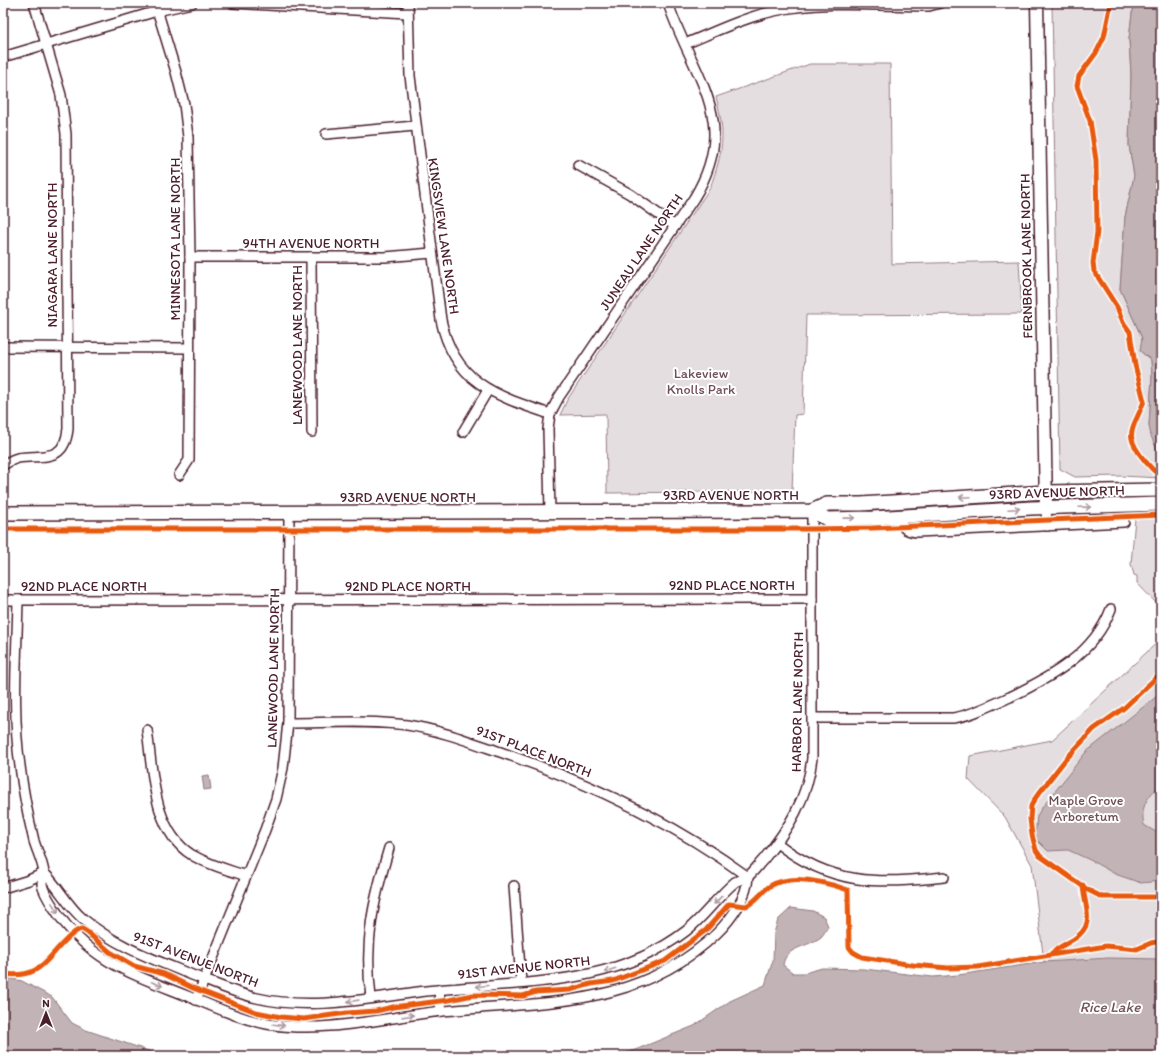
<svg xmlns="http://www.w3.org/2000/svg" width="1164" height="1059" viewBox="0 0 1164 1059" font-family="Itim,sans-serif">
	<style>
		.green { fill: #e5dee0; stroke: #987e86 }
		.water { fill: #c1b3b6; stroke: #91787e }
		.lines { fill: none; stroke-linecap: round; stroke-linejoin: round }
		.minor-casing { stroke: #4a1f2b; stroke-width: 12 }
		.tertiary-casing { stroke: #4a1f2b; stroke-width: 15 }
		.secondary-casing { stroke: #4a1f2b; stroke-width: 16 }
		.minor { stroke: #fff; stroke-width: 9 }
		.tertiary { stroke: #fff; stroke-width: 12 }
		.secondary { stroke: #fff; stroke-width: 13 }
		.cycleway-casing { stroke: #fff; stroke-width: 8 }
		.cycleway { stroke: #e8590c; stroke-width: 5 }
		.oneway { stroke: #ae9aa0 }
		.labels { text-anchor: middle; stroke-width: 4; stroke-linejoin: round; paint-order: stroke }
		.street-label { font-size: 14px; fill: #4a1f2b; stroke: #fff }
		.park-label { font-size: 14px; fill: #714f58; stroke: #fff }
		.water-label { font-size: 15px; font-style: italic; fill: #74535c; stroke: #fff }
	</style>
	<rect width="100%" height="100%" fill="#fff"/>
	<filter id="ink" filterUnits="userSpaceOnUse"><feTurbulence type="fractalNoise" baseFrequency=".025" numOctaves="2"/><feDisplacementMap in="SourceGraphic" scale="8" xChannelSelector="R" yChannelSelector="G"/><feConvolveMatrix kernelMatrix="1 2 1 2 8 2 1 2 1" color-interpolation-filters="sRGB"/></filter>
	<g filter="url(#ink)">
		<g class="green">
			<polygon points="1052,3 1136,3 1132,13 1129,39 1131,75 1129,145 1134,176 1125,217 1120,289 1142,338 1140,351 1151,360 1152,377 1149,426 1161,459 1161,478 1121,476 1075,477 1060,469"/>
			<path d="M810,64H890L892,264L1019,261L1022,314L806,315L803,414L795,415L792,491L607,493L606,414L560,415L567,400L710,188C723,152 726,135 716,97Z"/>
			<polygon points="1135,518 1161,518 1161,608 1137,583 1137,576 1134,575 1131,564"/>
			<polygon points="1161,639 1161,964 1044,962 1032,865 1005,817 968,779 970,756 1052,740"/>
		</g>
		<g class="water">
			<polygon points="1136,3 1161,3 1161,459 1151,436 1149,426 1152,377 1151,360 1140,351 1142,338 1120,289 1125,217 1134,176 1129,145 1131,75 1129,39 1132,13"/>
			<path d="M1161,693V785C1147,796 1140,807 1144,825L1161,835V881L1141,883L1115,874L1090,860L1068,850L1048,851L1035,838L1037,816L1041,809L1086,752Z"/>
			<polygon points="209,775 211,789 204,790 202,776"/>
			<path d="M791,908L813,911L824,917L828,926C826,930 824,934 821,937C807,948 786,946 783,965L793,973H804L822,968L864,969L933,977L958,975L1044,962L1109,958L1161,959V1056H614L635,1050L694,1026L730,1001L765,985L773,960L774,933L778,920Z"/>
			<polygon points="3,977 22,981 52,997 72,1023 86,1030 164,1056 3,1056"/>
		</g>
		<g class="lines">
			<g class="minor-casing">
				<g id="minor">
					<polyline points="155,3 176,72 184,104 188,137 190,257 189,460 179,475"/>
					<polyline points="232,3 407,13"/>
					<path d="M408,3L410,76L441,320C454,383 496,396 550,414"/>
					<path d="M685,44C714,32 743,18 774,11C824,0 879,6 929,6L940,3"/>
					<polyline points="3,57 157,11 192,3"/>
					<polyline points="326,134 415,126"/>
					<polyline points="578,165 630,194 675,226"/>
					<polyline points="190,257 385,257 432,253"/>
					<polyline points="311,257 312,432"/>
					<polyline points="3,347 189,348"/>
					<polyline points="463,432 488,390"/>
					<path d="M3,465C8,462 13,459 18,458C42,454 64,464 68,429L66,134L61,95L34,3"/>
					<polyline points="1046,508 1047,526"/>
					<path d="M550,512L548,429L550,414L559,397L694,198C742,120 692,76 668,3"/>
					<path d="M898,516C902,528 905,531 917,532L1124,522"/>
					<polyline points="3,600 812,599"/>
					<path d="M18,600C17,654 12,712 20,766C23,791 28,816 34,841C37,851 43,863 44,873C44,877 42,880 42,884C43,891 50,902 54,908C89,963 138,976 195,999C219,1009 242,1019 267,1024C326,1034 385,1017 443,1011C544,1001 638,1009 717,933C732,918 747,897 748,877"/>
					<path d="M813,718H953C973,715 991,705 1010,697C1051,677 1094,654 1111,609"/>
					<path d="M288,723C327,723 369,720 407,725C440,730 471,742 503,753C590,783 673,822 748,877"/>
					<path d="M147,730C153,771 152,830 192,855C209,865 229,870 246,876"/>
					<path d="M777,843C832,886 878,884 944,877"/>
					<path d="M44,873C58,886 67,905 82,918C115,946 153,959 192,975C213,983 235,993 257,998C313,1011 369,998 426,991C515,981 611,989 686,931C704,917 717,897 735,882C739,880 743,879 747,877C753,873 758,865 763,860C788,830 808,798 812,758V511"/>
					<polyline points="514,886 521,982"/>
					<polyline points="3,888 29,880 44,873"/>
					<polyline points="439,990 441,1011"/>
					<path d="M371,998C364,941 373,902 389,848"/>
					<polyline points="196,1000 265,830 276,799 283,768 288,723 289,513"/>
				</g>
			</g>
			<g class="tertiary-casing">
				<polyline id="tertiary" points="1037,3 1046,508"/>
			</g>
			<g class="secondary-casing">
				<g id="secondary">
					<polyline points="812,511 827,519 873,518 1031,508 1161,504"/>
					<polyline points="3,513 812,511 827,504 861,504 1046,492 1161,490"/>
				</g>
			</g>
			<use href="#minor" class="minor"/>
			<use href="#tertiary" class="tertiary"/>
			<use href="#secondary" class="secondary"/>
			<g class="cycleway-casing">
				<g id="cycleway">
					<path d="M1111,3L1104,37L1096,53L1079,76L1077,86L1090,121L1096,160L1097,232L1093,263L1094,271L1117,307L1123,322L1130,332L1135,365L1144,401C1133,431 1122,433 1145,461C1150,466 1154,473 1161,475"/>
					<polyline points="3,529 812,529 873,528 1161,515"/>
					<polyline points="1161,673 1124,708 1094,729 1065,760 1036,797 1031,806 1030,819 1032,835 1036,850 1040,856 1088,890 1102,897 1161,897"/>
					<path d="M1051,954C1058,947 1066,944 1074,939C1097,924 1084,907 1083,885"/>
					<path d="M3,974C42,979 44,960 69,937C73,934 76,930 82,929L87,932L110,952L134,966L164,974L193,988L256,1012L281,1017L304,1019L347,1013L376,1011L393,1007L449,1000L473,995L523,996L536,992L570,990L591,984L613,981L665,961L706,930L729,904L746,906C756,902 761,892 770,886C792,873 825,882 848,890L849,947L853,952L862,957L913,965L948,968L978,967L1106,946L1137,949L1151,943L1161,941"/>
				</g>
			</g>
			<use href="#cycleway" class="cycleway"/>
		</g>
		<defs><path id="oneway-shaft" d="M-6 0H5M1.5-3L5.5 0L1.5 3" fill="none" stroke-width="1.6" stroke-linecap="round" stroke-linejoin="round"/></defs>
		<g class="oneway">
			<use href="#oneway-shaft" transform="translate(965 497) rotate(177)"/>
			<use href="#oneway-shaft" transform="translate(1085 507) rotate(-2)"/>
			<use href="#oneway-shaft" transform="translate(1014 509) rotate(-3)"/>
			<use href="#oneway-shaft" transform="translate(849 518) rotate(-1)"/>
			<use href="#oneway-shaft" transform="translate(718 900) rotate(133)"/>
			<use href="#oneway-shaft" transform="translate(55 908) rotate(58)"/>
			<use href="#oneway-shaft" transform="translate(610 970) rotate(163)"/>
			<use href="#oneway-shaft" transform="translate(157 984) rotate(21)"/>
			<use href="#oneway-shaft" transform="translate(482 986) rotate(175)"/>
			<use href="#oneway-shaft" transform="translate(353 1001) rotate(172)"/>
			<use href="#oneway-shaft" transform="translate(408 1016) rotate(-8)"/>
			<use href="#oneway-shaft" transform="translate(279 1025) rotate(7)"/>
		</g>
	</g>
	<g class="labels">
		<g class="street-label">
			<text transform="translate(444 236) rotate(82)" y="5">KINGSVIEW LANE NORTH</text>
			<text transform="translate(175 239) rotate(-90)" y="5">MINNESOTA LANE NORTH</text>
			<text x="311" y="248">94TH AVENUE NORTH</text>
			<text transform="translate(641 252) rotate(-56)" y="5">JUNEAU LANE NORTH</text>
			<text transform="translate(52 255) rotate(-90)" y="5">NIAGARA LANE NORTH</text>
			<text transform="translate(1026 256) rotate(-91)" y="5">FERNBROOK LANE NORTH</text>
			<text transform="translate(297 345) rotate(-90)" y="5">LANEWOOD LANE NORTH</text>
			<text transform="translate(1057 492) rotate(-2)" y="5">93RD AVENUE NORTH</text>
			<text x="731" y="500">93RD AVENUE NORTH</text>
			<text x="408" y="502">93RD AVENUE NORTH</text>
			<text x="732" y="590">92ND PLACE NORTH</text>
			<text x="84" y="591">92ND PLACE NORTH</text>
			<text x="408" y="591">92ND PLACE NORTH</text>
			<text transform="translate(273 668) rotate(-89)" y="5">LANEWOOD LANE NORTH</text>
			<text transform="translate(797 702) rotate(-89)" y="5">HARBOR LANE NORTH</text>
			<text transform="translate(534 751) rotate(21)" y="5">91ST PLACE NORTH</text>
			<text transform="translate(196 959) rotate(21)" y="5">91ST AVENUE NORTH</text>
			<text transform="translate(524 967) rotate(-6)" y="5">91ST AVENUE NORTH</text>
		</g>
		<g class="park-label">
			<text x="701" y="378">Lakeview<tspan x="701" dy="16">Knolls Park</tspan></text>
			<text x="1086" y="805">Maple Grove<tspan x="1086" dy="16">Arboretum</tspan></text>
		</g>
		<g class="water-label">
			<text x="1110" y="1012">Rice Lake</text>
		</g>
	</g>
	<rect width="1164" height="1059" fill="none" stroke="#fff" stroke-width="16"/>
	<rect x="8" y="8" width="1148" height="1043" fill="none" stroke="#4a1f2b" stroke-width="1.5" filter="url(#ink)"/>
	<g transform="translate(46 1013)" stroke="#ffffff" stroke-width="3" paint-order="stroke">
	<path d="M0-3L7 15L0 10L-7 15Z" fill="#4a1f2b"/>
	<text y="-6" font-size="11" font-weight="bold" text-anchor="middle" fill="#4a1f2b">N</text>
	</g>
</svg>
